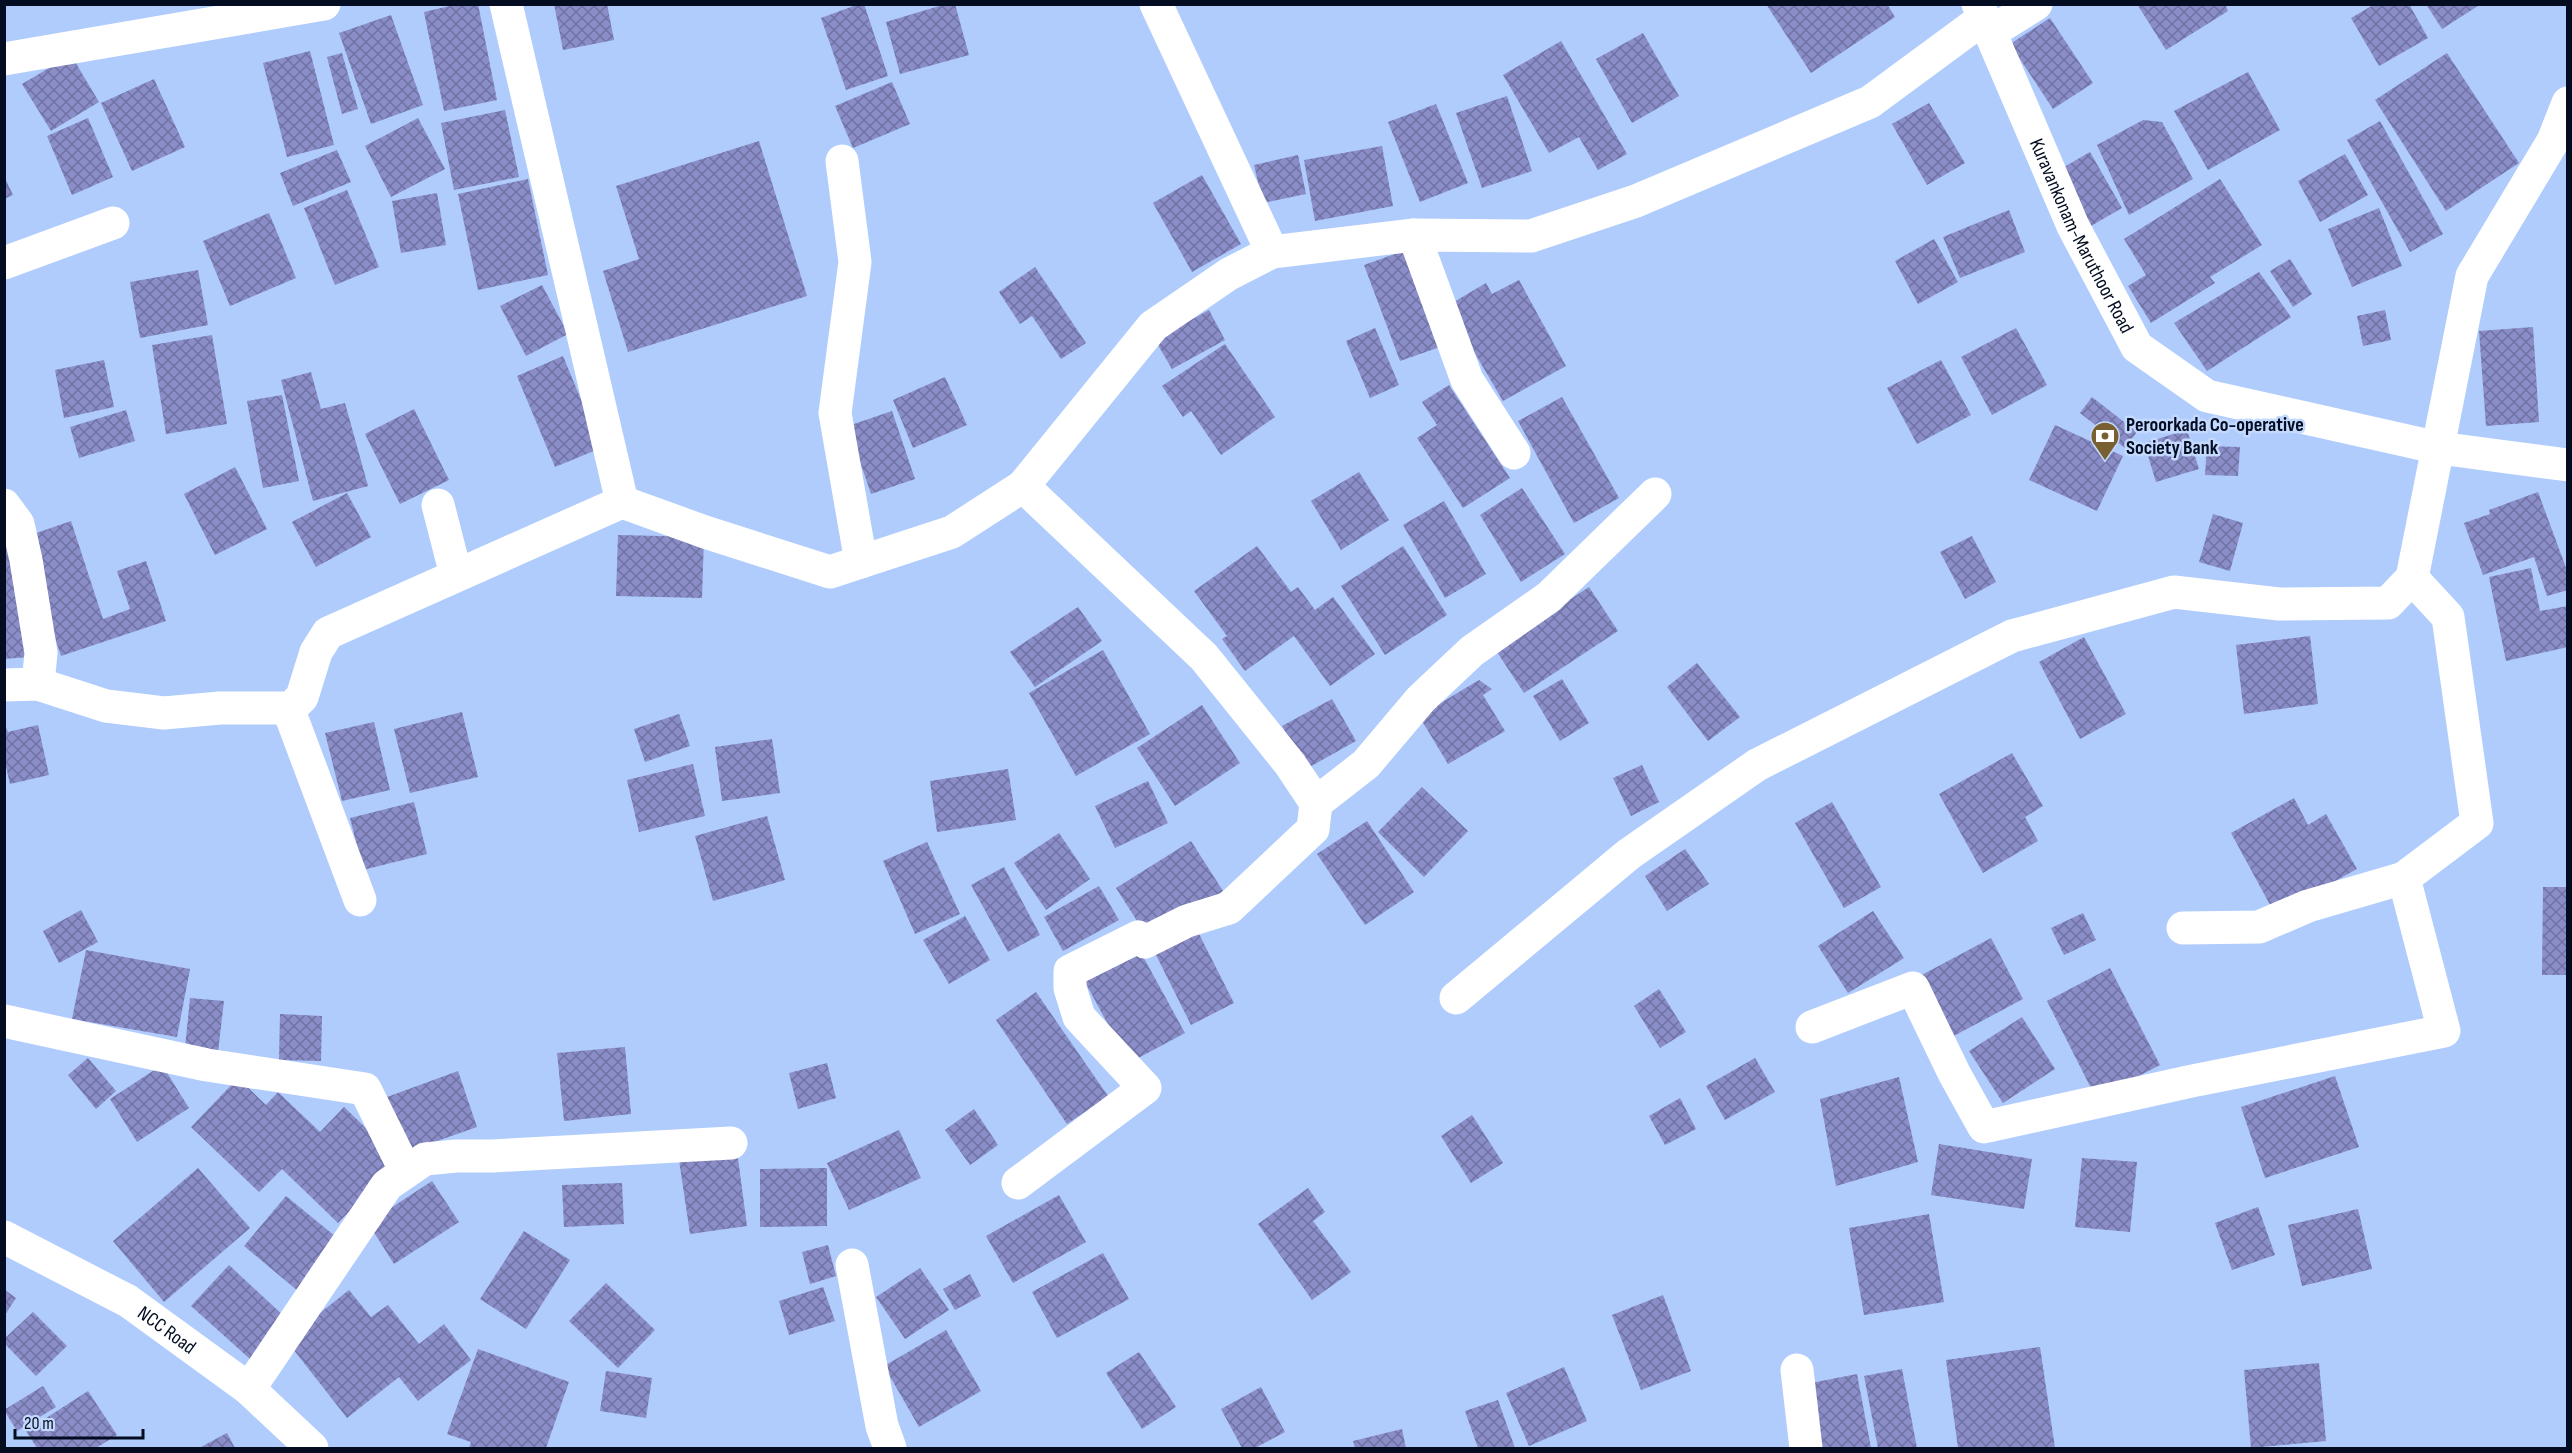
<svg xmlns="http://www.w3.org/2000/svg" width="2572" height="1453" viewBox="0 0 2572 1453" font-family="'Sofia Sans Condensed',sans-serif">
	<style>
		.building { fill: url(#building-cross-hatch) }
		.lines { fill: none; stroke-linecap: round; stroke-linejoin: round }
		.minor { stroke: #fff; stroke-width: 33 }
		.major { stroke: #fff; stroke-width: 33 }
		.labels { text-anchor: middle; stroke-width: 5; stroke-linejoin: round; paint-order: stroke }
		.street-label { font-size: 20px; fill: #030c21; stroke: #c3d9fe }
		.poi-label { font-size: 20px; font-weight: bold; fill: #030c21; stroke: #c3d9fe; text-anchor: start }
	</style>
	<defs>
		<pattern id="building-cross-hatch" width="8" height="8" patternUnits="userSpaceOnUse" patternTransform="scale(1.5)"><rect width="8" height="8" fill="#8a8dc8"/><path d="M0 0l8 8M0 8l8-8" fill="none" stroke="#6f72a2"/></pattern>
	</defs>
	<rect width="100%" height="100%" fill="#afccfd"/>
	<g class="building">
		<polygon points="458,4 478,4 497,100 444,111 424,12"/>
		<polygon points="554,4 607,4 614,40 563,50"/>
		<polygon points="859,4 864,4 888,76 846,90 821,18"/>
		<polygon points="946,4 955,4 969,55 900,74 886,22"/>
		<polygon points="1766,4 1887,4 1895,17 1811,73"/>
		<polygon points="2137,4 2225,4 2228,11 2166,50"/>
		<polygon points="2375,4 2409,4 2428,38 2379,66 2351,18"/>
		<polygon points="2426,4 2481,4 2442,29"/>
		<polygon points="391,15 423,105 371,124 339,33"/>
		<polygon points="2050,18 2093,83 2053,109 2010,44"/>
		<polygon points="1643,33 1679,96 1632,123 1596,59"/>
		<polygon points="1561,41 1627,154 1598,170 1579,137 1549,153 1503,75"/>
		<polygon points="310,51 334,145 287,157 263,63"/>
		<polygon points="342,53 358,109 342,114 327,57"/>
		<polygon points="2447,53 2519,163 2446,211 2375,100"/>
		<polygon points="71,55 99,102 51,131 22,84"/>
		<polygon points="2248,72 2280,130 2208,170 2174,111"/>
		<polygon points="154,79 185,147 132,171 101,103"/>
		<polygon points="892,82 910,124 853,148 835,106"/>
		<polygon points="1507,96 1532,171 1482,188 1456,113"/>
		<polygon points="1929,103 1965,163 1927,185 1892,124"/>
		<polygon points="1436,104 1468,183 1420,202 1388,122"/>
		<polygon points="505,110 519,177 454,190 441,123"/>
		<polygon points="88,118 113,177 72,195 47,136"/>
		<polygon points="418,118 445,169 391,197 365,146"/>
		<polygon points="2143,120 2162,122 2193,179 2129,215 2097,145"/>
		<polygon points="2380,121 2443,234 2410,252 2347,140"/>
		<polygon points="759,141 807,296 628,352 603,271 639,259 616,186"/>
		<polygon points="1382,146 1393,206 1315,221 1304,160"/>
		<polygon points="337,150 351,182 293,206 280,173"/>
		<polygon points="2090,152 2122,208 2084,230 2052,174"/>
		<polygon points="2345,154 2368,195 2320,222 2298,181"/>
		<polygon points="1298,155 1306,194 1263,203 1254,165"/>
		<polygon points="1202,175 1241,244 1192,272 1153,203"/>
		<polygon points="4,176 13,195 4,199"/>
		<polygon points="528,179 548,275 478,290 458,194"/>
		<polygon points="2220,179 2262,245 2210,277 2215,283 2151,323 2128,286 2146,275 2124,239"/>
		<polygon points="347,190 379,267 335,285 304,208"/>
		<polygon points="437,193 446,245 401,253 392,201"/>
		<polygon points="2379,208 2402,266 2352,287 2328,229"/>
		<polygon points="2009,210 2025,252 1960,278 1943,237"/>
		<polygon points="269,213 296,278 230,306 203,241"/>
		<polygon points="1934,239 1958,282 1918,304 1895,261"/>
		<polygon points="1406,250 1440,347 1400,361 1364,265"/>
		<polygon points="2290,259 2312,294 2293,307 2270,271"/>
		<polygon points="1035,267 1086,343 1061,359 1032,316 1020,324 999,292"/>
		<polygon points="198,270 208,325 140,338 130,282"/>
		<polygon points="2259,272 2291,317 2207,371 2174,323"/>
		<polygon points="1519,280 1566,366 1503,401 1447,306 1486,283 1492,294"/>
		<polygon points="542,285 568,334 526,356 500,306"/>
		<polygon points="1209,310 1225,340 1172,369 1155,340"/>
		<polygon points="2385,310 2391,340 2363,346 2357,316"/>
		<polygon points="2533,327 2539,422 2486,426 2479,331"/>
		<polygon points="1375,328 1399,385 1370,398 1346,341"/>
		<polygon points="2016,328 2047,385 1992,415 1961,357"/>
		<polygon points="212,335 227,424 166,434 152,345"/>
		<polygon points="1225,344 1275,417 1221,455 1191,411 1183,417 1162,386"/>
		<polygon points="563,356 601,448 555,467 517,376"/>
		<polygon points="104,360 114,407 64,418 55,370"/>
		<polygon points="1941,360 1971,415 1917,444 1887,388"/>
		<polygon points="311,372 321,409 345,403 368,486 313,501 281,380"/>
		<polygon points="945,377 967,425 913,448 893,400"/>
		<polygon points="1449,385 1510,478 1463,508 1417,438 1437,425 1422,402"/>
		<polygon points="282,395 299,481 263,488 247,401"/>
		<polygon points="1562,397 1619,498 1574,523 1518,421"/>
		<polygon points="2092,397 2137,432 2125,448 2080,413"/>
		<polygon points="414,409 449,480 400,504 365,434"/>
		<polygon points="126,410 135,441 79,458 70,427"/>
		<polygon points="892,411 915,479 871,494 848,426"/>
		<polygon points="2055,425 2123,456 2097,511 2029,480"/>
		<polygon points="2187,430 2199,469 2156,482 2144,443"/>
		<polygon points="2207,446 2240,447 2238,476 2205,475"/>
		<polygon points="235,467 267,529 215,555 184,494"/>
		<polygon points="1359,472 1389,520 1341,550 1311,501"/>
		<polygon points="1522,488 1565,554 1521,582 1480,515"/>
		<polygon points="2538,492 2568,573 2568,590 2547,596 2534,557 2483,575 2464,523 2490,514 2489,510"/>
		<polygon points="347,493 371,537 316,567 292,522"/>
		<polygon points="1444,501 1486,574 1445,598 1403,525"/>
		<polygon points="2213,514 2243,523 2230,571 2199,562"/>
		<polygon points="71,521 103,619 130,609 117,571 146,561 166,621 61,656 22,538"/>
		<polygon points="618,535 704,537 702,598 616,596"/>
		<polygon points="20,536 28,657 4,659 4,538"/>
		<polygon points="1972,536 1996,582 1965,599 1940,552"/>
		<polygon points="1257,546 1291,592 1298,587 1315,610 1333,597 1375,654 1330,686 1294,636 1245,671 1222,639 1227,636 1194,591"/>
		<polygon points="1403,546 1447,615 1385,655 1341,586"/>
		<polygon points="2531,568 2540,611 2568,606 2568,647 2506,661 2489,577"/>
		<polygon points="1589,587 1618,631 1524,693 1495,649"/>
		<polygon points="1078,607 1102,641 1035,687 1010,652"/>
		<polygon points="2310,636 2318,704 2244,714 2236,645"/>
		<polygon points="2084,637 2126,714 2080,739 2039,662"/>
		<polygon points="1103,650 1150,734 1076,776 1029,693"/>
		<polygon points="1697,663 1740,717 1708,741 1667,687"/>
		<polygon points="1562,679 1589,723 1560,741 1533,696"/>
		<polygon points="1479,680 1492,689 1483,695 1505,731 1448,764 1419,716"/>
		<polygon points="1332,699 1356,741 1306,769 1282,726"/>
		<polygon points="1202,705 1240,763 1175,806 1137,748"/>
		<polygon points="462,712 478,777 410,793 394,729"/>
		<polygon points="679,714 690,746 645,762 634,729"/>
		<polygon points="4,722 8,732 38,725 49,775 10,784 4,758"/>
		<polygon points="374,722 390,790 342,801 325,733"/>
		<polygon points="772,739 780,793 722,801 715,747"/>
		<polygon points="2012,753 2043,806 2025,817 2038,841 1983,873 1939,794"/>
		<polygon points="693,764 705,816 639,832 627,780"/>
		<polygon points="1642,765 1659,802 1631,816 1613,778"/>
		<polygon points="1008,769 1016,820 937,832 930,781"/>
		<polygon points="1148,781 1168,823 1115,848 1095,806"/>
		<polygon points="1422,787 1468,831 1424,877 1378,832"/>
		<polygon points="2294,798 2308,825 2326,814 2357,869 2275,914 2231,833"/>
		<polygon points="414,802 427,854 363,870 350,818"/>
		<polygon points="1832,802 1881,887 1844,908 1795,823"/>
		<polygon points="767,816 785,880 713,901 695,836"/>
		<polygon points="1367,821 1414,892 1365,925 1317,854"/>
		<polygon points="1059,833 1090,879 1046,910 1014,863"/>
		<polygon points="1191,841 1223,891 1148,938 1116,888"/>
		<polygon points="927,842 960,914 915,934 883,861"/>
		<polygon points="1685,849 1709,884 1667,911 1645,876"/>
		<polygon points="1004,867 1040,935 1008,952 971,885"/>
		<polygon points="1099,886 1119,920 1063,951 1044,917"/>
		<polygon points="2543,887 2568,887 2568,975 2542,975"/>
		<polygon points="81,910 98,942 59,963 43,931"/>
		<polygon points="1873,911 1904,958 1848,993 1818,946"/>
		<polygon points="2083,913 2096,940 2064,955 2051,928"/>
		<polygon points="965,916 990,960 949,984 923,940"/>
		<polygon points="1197,930 1234,1003 1191,1025 1154,951"/>
		<polygon points="1991,938 2023,999 1950,1038 1918,977"/>
		<polygon points="1134,940 1185,1033 1129,1063 1079,971"/>
		<polygon points="86,950 190,969 177,1037 72,1019"/>
		<polygon points="2110,968 2160,1065 2096,1098 2047,1001"/>
		<polygon points="1659,989 1686,1032 1660,1048 1634,1006"/>
		<polygon points="1036,992 1108,1096 1067,1124 996,1020"/>
		<polygon points="190,998 224,1001 218,1052 185,1048"/>
		<polygon points="280,1014 322,1016 321,1061 279,1060"/>
		<polygon points="2022,1017 2055,1069 2003,1103 1969,1051"/>
		<polygon points="625,1047 631,1114 564,1121 557,1053"/>
		<polygon points="88,1058 116,1091 96,1109 68,1075"/>
		<polygon points="1755,1058 1775,1092 1725,1120 1706,1086"/>
		<polygon points="827,1063 836,1098 798,1109 789,1073"/>
		<polygon points="162,1065 189,1108 137,1142 110,1099"/>
		<polygon points="458,1071 477,1127 406,1152 387,1097"/>
		<polygon points="2335,1076 2359,1147 2265,1178 2241,1107"/>
		<polygon points="1899,1077 1918,1162 1836,1186 1820,1099"/>
		<polygon points="238,1078 266,1105 278,1092 320,1132 344,1107 399,1160 338,1223 282,1169 259,1192 191,1127"/>
		<polygon points="1680,1098 1696,1129 1665,1145 1649,1116"/>
		<polygon points="974,1109 998,1145 970,1165 945,1130"/>
		<polygon points="1472,1115 1503,1163 1471,1183 1441,1136"/>
		<polygon points="899,1130 921,1178 849,1210 827,1163"/>
		<polygon points="1939,1144 2032,1159 2024,1209 1931,1195"/>
		<polygon points="737,1151 747,1226 690,1234 679,1160"/>
		<polygon points="2082,1158 2137,1162 2130,1232 2075,1227"/>
		<polygon points="198,1168 250,1228 164,1302 113,1241"/>
		<polygon points="827,1168 827,1226 760,1227 760,1169"/>
		<polygon points="432,1181 459,1222 394,1264 368,1223"/>
		<polygon points="622,1183 624,1224 564,1227 562,1185"/>
		<polygon points="1308,1188 1325,1212 1313,1221 1351,1272 1312,1300 1258,1224"/>
		<polygon points="1059,1195 1086,1242 1013,1283 986,1236"/>
		<polygon points="286,1196 341,1241 298,1291 244,1246"/>
		<polygon points="2258,1207 2275,1255 2232,1270 2215,1223"/>
		<polygon points="2358,1209 2372,1269 2302,1286 2288,1225"/>
		<polygon points="1929,1214 1944,1302 1864,1315 1849,1228"/>
		<polygon points="524,1231 570,1260 526,1329 480,1299"/>
		<polygon points="828,1245 836,1276 810,1284 802,1252"/>
		<polygon points="1103,1253 1129,1299 1057,1338 1032,1292"/>
		<polygon points="229,1265 287,1319 250,1359 191,1306"/>
		<polygon points="920,1268 949,1310 905,1339 876,1297"/>
		<polygon points="970,1274 981,1296 955,1310 943,1289"/>
		<polygon points="606,1283 655,1330 618,1368 569,1321"/>
		<polygon points="823,1287 835,1321 789,1335 779,1301"/>
		<polygon points="5,1290 16,1298 5,1315"/>
		<polygon points="349,1290 371,1317 388,1305 419,1344 444,1324 471,1360 418,1401 399,1377 347,1418 286,1340"/>
		<polygon points="1663,1295 1691,1371 1641,1390 1612,1315"/>
		<polygon points="33,1312 67,1346 36,1376 4,1343 4,1339"/>
		<polygon points="946,1330 981,1391 919,1427 884,1366"/>
		<polygon points="2040,1347 2055,1448 1958,1448 1946,1360"/>
		<polygon points="478,1349 569,1382 546,1448 469,1448 471,1442 447,1434"/>
		<polygon points="1139,1352 1176,1407 1142,1429 1106,1373"/>
		<polygon points="2319,1363 2326,1441 2251,1448 2244,1370"/>
		<polygon points="1564,1367 1587,1421 1529,1446 1506,1393"/>
		<polygon points="1902,1369 1917,1448 1878,1448 1864,1376"/>
		<polygon points="606,1371 652,1378 646,1418 600,1411"/>
		<polygon points="1857,1374 1871,1448 1818,1448 1806,1384"/>
		<polygon points="43,1386 56,1407 17,1431 4,1410"/>
		<polygon points="1261,1387 1285,1432 1255,1448 1242,1448 1221,1409"/>
		<polygon points="88,1391 117,1435 96,1448 37,1448 26,1431"/>
		<polygon points="1498,1400 1515,1448 1478,1448 1465,1411"/>
		<polygon points="1402,1429 1406,1448 1355,1448 1353,1441"/>
		<polygon points="227,1433 235,1448 199,1448"/>
	</g>
	<g class="lines">
		<g class="minor">
			<polyline points="506,4 622,502"/>
			<polyline points="1156,4 1272,252"/>
			<polyline points="1991,32 2036,4"/>
			<polyline points="4,59 324,4"/>
			<polyline points="842,161 855,262 835,413 861,562"/>
			<polyline points="1414,235 1467,380 1514,453"/>
			<polyline points="4,263 113,223"/>
			<polyline points="4,505 18,524 26,560 41,653 38,684"/>
			<polyline points="438,505 456,575"/>
			<polyline points="4,685 38,684 106,706 164,713 220,708 291,708 302,697 316,652 328,633 622,502 705,532 830,572 952,532 1023,486 1153,326 1229,274 1272,252 1414,235 1531,236 1636,201 1870,102 1984,18"/>
			<polyline points="288,708 360,900"/>
			<polyline points="1316,803 1366,764 1421,699 1472,651 1549,597 1655,494"/>
			<polyline points="2183,928 2259,927 2308,906 2404,878 2477,823 2448,617 2412,578"/>
			<polyline points="1456,998 1629,854 1757,765 2012,636 2174,592 2279,604 2388,603 2412,578 2472,276 2553,141 2568,103"/>
			<polyline points="4,1021 207,1065 365,1089 405,1170"/>
			<polyline points="1812,1027 1913,988 1954,1073 1984,1127 2192,1081 2444,1031 2404,878"/>
			<polyline points="1018,1183 1145,1088 1079,1017 1070,988 1070,971 1138,937 1145,942 1187,921 1229,908 1313,829 1316,803 1290,764 1204,657 1023,486"/>
			<path id="s1" d="M4,1237L128,1301L249,1389L312,1448"/>
			<polyline points="852,1265 882,1426 890,1448"/>
			<polyline points="1797,1370 1806,1448"/>
			<polyline points="249,1389 387,1185 425,1159 456,1156 492,1156 731,1143"/>
		</g>
		<path class="major" id="s2" d="M1978,4L2073,226L2137,347L2207,396L2439,448L2568,465"/>
	</g>
	<defs>
		<g id="bank-pin" transform="scale(1.5)"><path d="M0 17L-7.5 6A9.5 9.5 0 1 1 7.5 6Z" fill="#796031" stroke="#c3d9fe"/><path d="M-6-4H6V4H-6ZM0-2.3a2.3 2.3 0 1 0 0 4.6a2.3 2.3 0 1 0 0-4.6Z" fill="#fff"/></g>
	</defs>
	<g fill-rule="evenodd">
		<use href="#bank-pin" x="2105" y="436"/>
	</g>
	<g class="labels">
		<g class="street-label">
			<text dy="7" stroke="none"><textPath href="#s2" startOffset="254">Kuravankonam-Maruthoor Road</textPath></text>
			<text dy="7" stroke="none"><textPath href="#s1" startOffset="188">NCC Road</textPath></text>
		</g>
		<g class="poi-label">
			<text x="2126" y="431">Peroorkada Co-operative<tspan x="2126" dy="23">Society Bank</tspan></text>
		</g>
	</g>
	<rect width="2572" height="1453" fill="none" stroke="#030c21" stroke-width="12"/>
	<path d="M15 1429v9h128v-9" fill="none" stroke="#030c21" stroke-width="3"/>
	<text x="24" y="1429" font-size="18" fill="#030c21" stroke="#c3d9fe" stroke-width="4.5" paint-order="stroke">20 m</text>
</svg>
